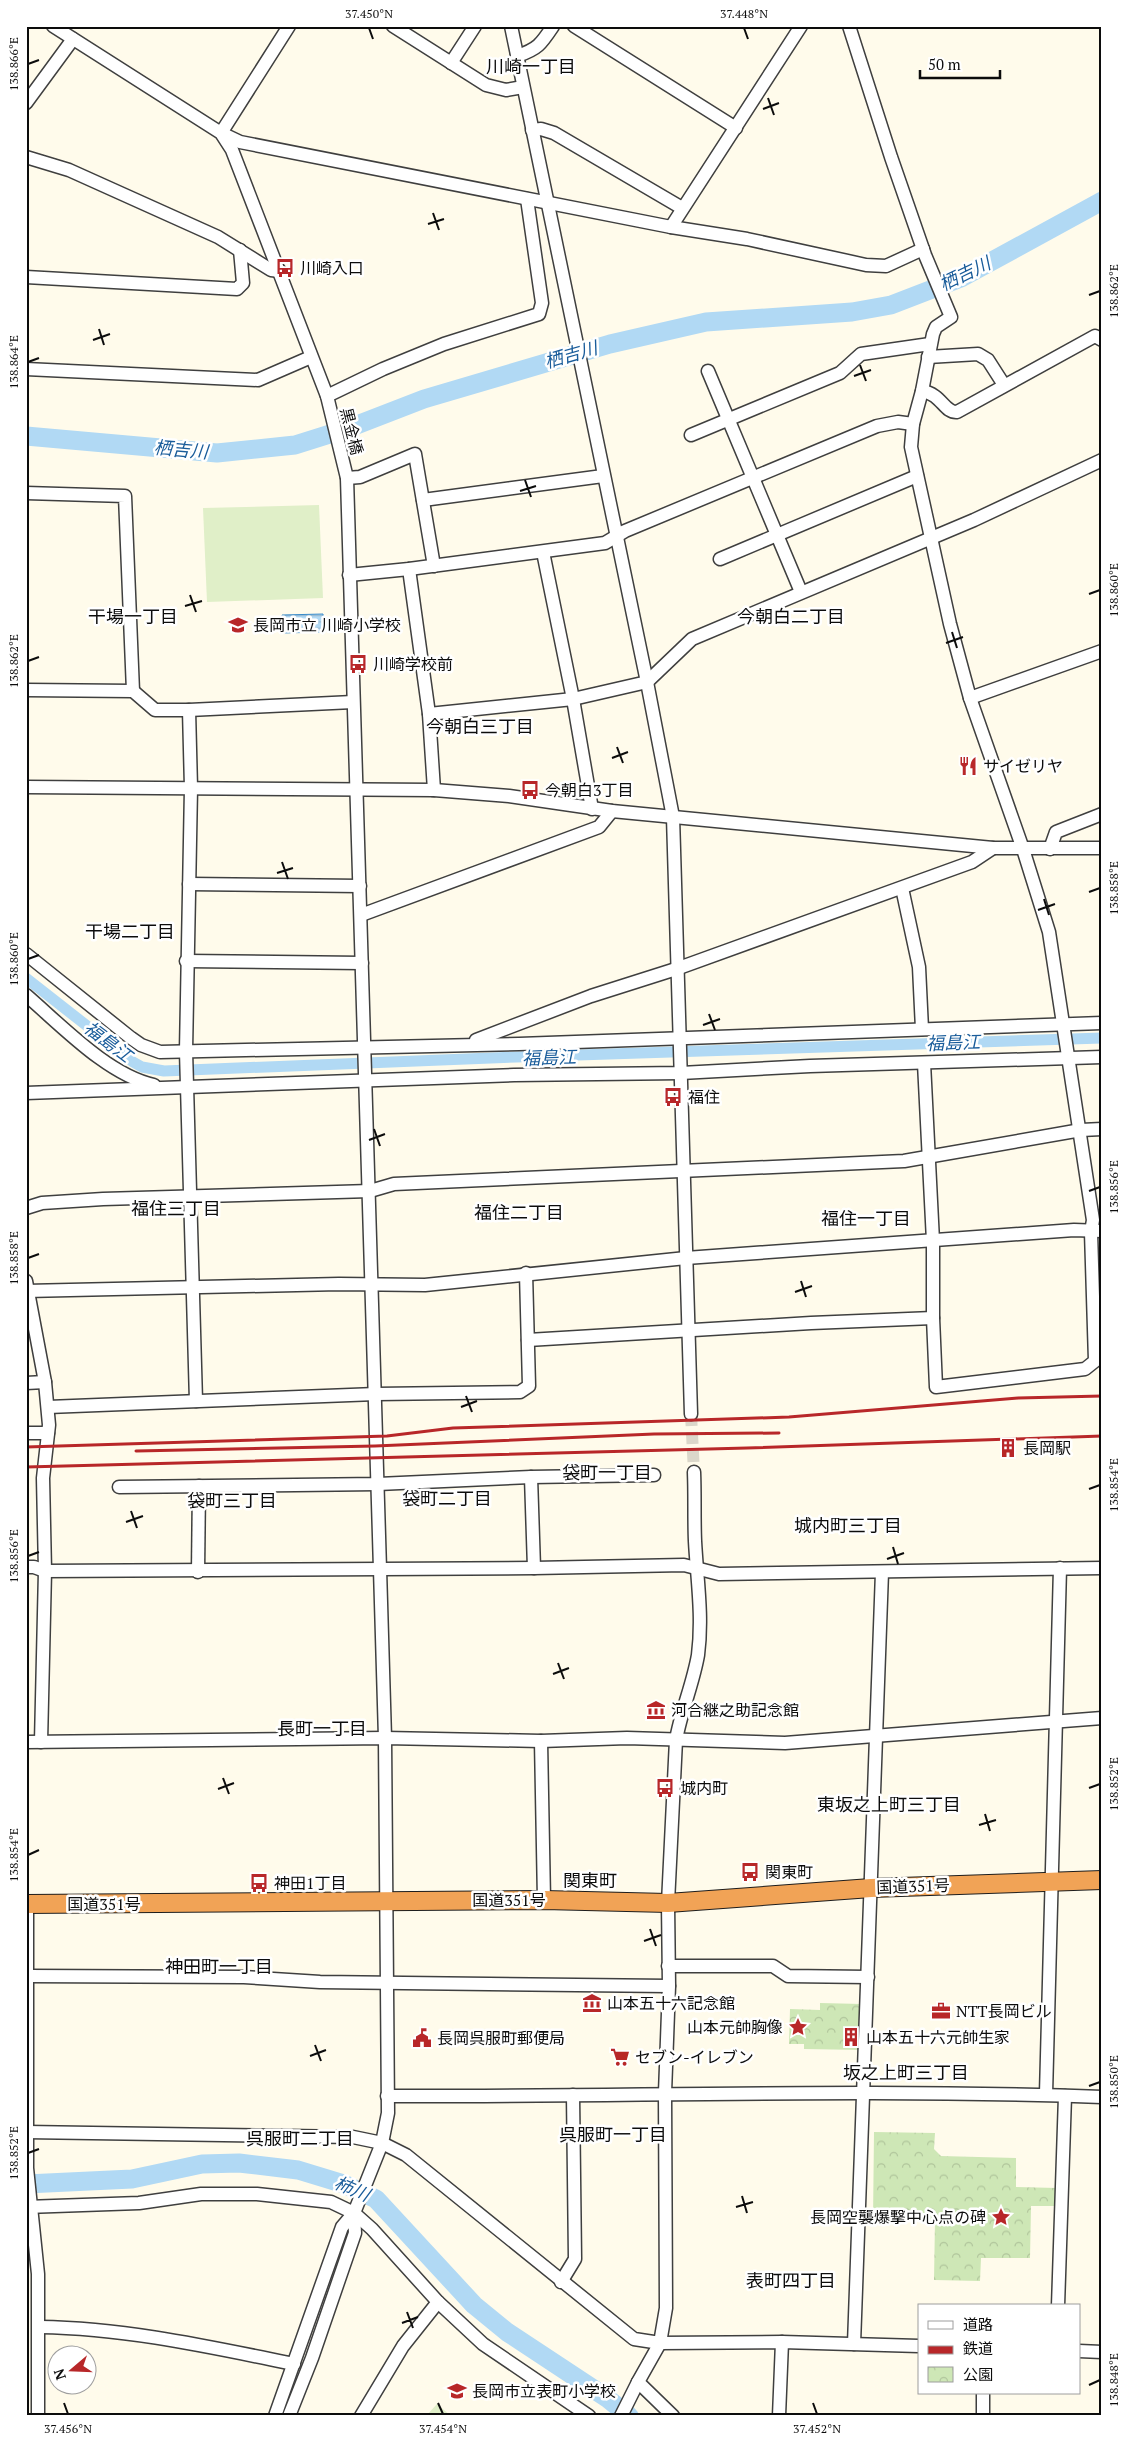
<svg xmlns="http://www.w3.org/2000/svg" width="1128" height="2442" viewBox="0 0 1128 2442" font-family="'PT Serif','Noto Sans JP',serif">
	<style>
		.park { fill: url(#park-crowns) }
		.pitch { fill: #e0efc8 }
		.water { fill: url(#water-rules); stroke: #3a8bca }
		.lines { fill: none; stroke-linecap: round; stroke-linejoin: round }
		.canal { stroke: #b1d9f4; stroke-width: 11 }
		.river { stroke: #b1d9f4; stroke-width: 19 }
		.minor-tunnel { stroke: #dbd7ca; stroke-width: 12; stroke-dasharray: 12 6; stroke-linecap: butt }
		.minor-casing { stroke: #3f3f3f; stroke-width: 15 }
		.highway-casing { stroke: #1d1d1d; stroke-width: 20 }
		.minor { stroke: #fff; stroke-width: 12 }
		.highway { stroke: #f1a356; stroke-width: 18 }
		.rail { stroke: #b82729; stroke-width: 3 }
		.ticks { fill: none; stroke: #0c0c0c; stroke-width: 2 }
		.labels { text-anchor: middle; stroke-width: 5; stroke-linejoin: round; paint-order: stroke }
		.poi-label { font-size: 16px; fill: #0c0c0c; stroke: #fff; text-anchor: start }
		.street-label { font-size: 16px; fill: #0c0c0c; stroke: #fff }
		.neighbourhood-label { font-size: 18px; fill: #0c0c0c; stroke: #fff }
		.water-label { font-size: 18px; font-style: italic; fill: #195c9a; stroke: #fff }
		.neatline { fill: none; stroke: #0c0c0c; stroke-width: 2 }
		.ticks-label { font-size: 12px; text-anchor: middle; fill: #0c0c0c }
	</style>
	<defs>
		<pattern id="park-crowns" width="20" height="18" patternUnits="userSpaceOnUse" patternTransform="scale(1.25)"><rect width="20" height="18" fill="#cee7b6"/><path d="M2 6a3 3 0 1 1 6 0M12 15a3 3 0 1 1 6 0" fill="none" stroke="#b0c59b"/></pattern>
		<pattern id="water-rules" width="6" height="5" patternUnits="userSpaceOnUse" patternTransform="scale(1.25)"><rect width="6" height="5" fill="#b1d9f4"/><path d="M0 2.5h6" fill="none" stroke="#97b9d0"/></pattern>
	</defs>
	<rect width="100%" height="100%" fill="#fffbeb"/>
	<g class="park">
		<polygon points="820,2003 862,2004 861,2050 804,2049 804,2044 789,2044 790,2009 820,2010"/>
		<polygon points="874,2132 935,2133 934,2149 941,2156 1016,2158 1016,2187 1057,2188 1057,2206 1031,2206 1030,2258 981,2258 980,2281 934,2280 935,2221 873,2220"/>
	</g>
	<g class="pitch">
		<polygon points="319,505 323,598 207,602 203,508"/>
		<polygon points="437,2404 451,2416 426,2416"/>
	</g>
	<polygon class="water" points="323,614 324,632 282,633 282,615"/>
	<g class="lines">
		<polyline class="canal" points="26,978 133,1062 142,1067 164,1071 516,1057 1102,1038"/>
		<g class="river">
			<polyline points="26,436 217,453 295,445 349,428 424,399 610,344 706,322 852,312 891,305 961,278 1102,201"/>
			<polyline points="26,2184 132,2179 202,2164 239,2163 298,2170 344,2184 376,2199 474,2305 507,2332 607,2398 629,2416"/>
		</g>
		<polyline class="minor-tunnel" points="691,1414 694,1472"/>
		<g class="minor-casing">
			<g id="minor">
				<polyline points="53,26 221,133 232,150 327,396 347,478 380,1569 385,1738 388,2113 382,2143 354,2213 355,2233 312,2358 289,2416"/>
				<polyline points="289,26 221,133 240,142 671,227 747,239 866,265 886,266 923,249"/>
				<polyline points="393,26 486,85 506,90 523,87"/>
				<polyline points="511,26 647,682 673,817 691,1414"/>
				<polyline points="574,26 736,128"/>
				<polyline points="849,26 891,157 925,255 951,317 936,327 933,334 922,391 913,424 911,447 950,624 970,698 1023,849 1049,932 1093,1220 1091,1232 1095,1361 1085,1369 936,1387 933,1318 933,1241 924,1063"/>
				<path d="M517,56C538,49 541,44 553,26"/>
				<polyline points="451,63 475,26"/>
				<polyline points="26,103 73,39"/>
				<polyline points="532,130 541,129 554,133 682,208"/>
				<polyline points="26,157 69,170 218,237 271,270 280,271"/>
				<polyline points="671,227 801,26"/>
				<polyline points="26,277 237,289 243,283 240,250"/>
				<polyline points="928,357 978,354 988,360 1004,385"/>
				<polyline points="26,369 258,380 311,357"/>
				<polyline points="708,371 801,592"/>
				<path d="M922,391C942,394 944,413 957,412L1095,336L1102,340"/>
				<polyline points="327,396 383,369 444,344 539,314 542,303 527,199"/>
				<polyline points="691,435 840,373 861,354 930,344"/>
				<polyline points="347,478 360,477 415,454 434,566"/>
				<polyline points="26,493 125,496 133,691"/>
				<polyline points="423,500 603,476"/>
				<polyline points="543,552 573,699 592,809"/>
				<polyline points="720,559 917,476"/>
				<polyline points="409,569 429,714 434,790"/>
				<polyline points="349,575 409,569 605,543 625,531 877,426 898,422 913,424"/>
				<polyline points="26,690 133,691 155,710 189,710 353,702"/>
				<polyline points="970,698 1102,651"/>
				<polyline points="189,710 191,788 186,1051 196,1401"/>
				<polyline points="429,714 573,699 647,682 692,639 974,520 1102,460"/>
				<polyline points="26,787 434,790 509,796 612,811 993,848 1102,848"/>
				<polyline points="1050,849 1056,832 1102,814"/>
				<polyline points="189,884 360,886"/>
				<polyline points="902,888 919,967 922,1029"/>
				<polyline points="361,915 599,827 612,811"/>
				<polyline points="26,954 131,1038 141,1045 160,1052 519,1044 1102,1023"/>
				<polyline points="186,961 362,963"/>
				<path d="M26,995C62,1026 108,1075 154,1085"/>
				<polyline points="476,1040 591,996 676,969 972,862 993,848"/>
				<polyline points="26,1093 514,1075 681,1073 810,1066 1102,1057"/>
				<polyline points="26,1208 42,1203 103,1199 370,1191 394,1184 904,1161 1081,1130 1102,1129"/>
				<polyline points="26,1281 45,1382 49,1425 43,1478 45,1571 41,1742"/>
				<polyline points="26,1291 339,1284 425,1285 686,1258 1074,1230 1102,1231"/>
				<polyline points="528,1340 811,1323 933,1318"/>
				<polyline points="26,1383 45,1382"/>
				<polyline points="48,1407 376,1394 520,1392 529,1386 526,1273"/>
				<polyline points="26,1433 48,1433"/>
				<polyline points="531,1477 534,1568"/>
				<polyline points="119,1487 378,1484 531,1477 654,1475"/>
				<polyline points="26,1567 34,1567 45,1571 534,1568 684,1565 719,1574 1102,1568"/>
				<polyline points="198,1572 199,1486"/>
				<polyline points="541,1741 544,1900"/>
				<polyline points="26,1742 385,1738 541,1741 627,1738 785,1743 1102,1718"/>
				<polyline points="27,1904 27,2168 38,2274 38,2416"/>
				<polyline points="668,1966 773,1966 788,1976 868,1977"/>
				<polyline points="28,1976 244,1977 320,1982 669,1986"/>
				<polyline points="1046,2094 1060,1568"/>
				<path d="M387,2096C625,2097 864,2088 1102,2097"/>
				<polyline points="26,2132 353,2137 382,2143 406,2155 634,2339 660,2343 782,2342 919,2346"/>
				<polyline points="26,2207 139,2203 201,2194 257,2194 331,2202 354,2213 372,2229 438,2302 483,2344 589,2416"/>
				<polyline points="561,2282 575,2259 573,2095"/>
				<polyline points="1058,2306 1065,2096"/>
				<path d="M40,2327C125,2328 210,2347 294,2364"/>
				<polyline points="854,2344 882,1572"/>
				<polyline points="1079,2351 1102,2352"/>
				<polyline points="983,2393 983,2416"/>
				<polyline points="275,2416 342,2227 354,2213"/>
				<polyline points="361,2416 403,2346 438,2302"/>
				<polyline points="621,2416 638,2382"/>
				<path d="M673,2416L638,2382L660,2343L666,2308L665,2093L669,1986L668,1903L676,1740C681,1711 693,1684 698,1655C703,1616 697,1579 695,1541C694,1518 695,1495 694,1472"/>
				<polyline points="779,2416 782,2342"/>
			</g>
		</g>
		<g class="highway-casing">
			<polyline id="highway" points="26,1904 544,1900 668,1903 871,1888 1102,1880"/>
		</g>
		<use href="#minor" class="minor"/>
		<use href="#highway" class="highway"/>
		<g class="rail">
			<polyline points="26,1447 387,1436 453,1428 789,1417 1018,1398 1102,1396"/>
			<polyline points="136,1451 375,1446 654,1434 779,1433"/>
			<polyline points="26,1467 747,1448 1102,1436"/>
		</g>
	</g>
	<path class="ticks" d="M369,28L373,39M744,28L748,39M28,64L39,60M768,98L774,115M763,109L779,103M433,213L439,230M428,224L444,219M1089,295L1100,291M99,329L104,345M93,340L110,334M28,362L39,358M860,365L866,381M854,376L871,370M525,480L531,497M520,491L536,486M1089,594L1100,590M190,595L196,612M185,606L202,601M952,632L957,648M946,643L963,637M28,661L39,657M617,747L623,763M612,758L628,752M282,862L288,879M277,873L293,868M1089,892L1100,888M1044,899L1049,915M1038,910L1055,904M28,959L39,955M709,1014L715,1030M703,1025L720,1019M374,1129L380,1146M369,1140L385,1134M1089,1191L1100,1187M28,1258L39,1254M801,1281L806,1297M795,1292L812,1286M466,1396L472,1412M461,1407L477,1401M1089,1489L1100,1485M131,1511L137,1528M126,1522L143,1516M893,1547L898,1564M28,1556L39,1552M887,1559L904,1553M558,1663L564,1679M553,1674L569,1668M223,1778L229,1794M1089,1788L1100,1784M218,1789L234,1783M985,1814L990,1831M979,1825L996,1820M28,1855L39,1850M650,1929L656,1946M644,1941L661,1935M315,2045L321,2061M310,2056L326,2050M1089,2086L1100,2082M28,2153L39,2149M742,2196L747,2213M736,2207L753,2202M407,2312L413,2328M402,2323L418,2317M1089,2385L1100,2380M64,2403L68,2414M438,2403L443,2414M813,2403L817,2414"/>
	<defs>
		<g id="bus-bare" transform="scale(1.5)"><path d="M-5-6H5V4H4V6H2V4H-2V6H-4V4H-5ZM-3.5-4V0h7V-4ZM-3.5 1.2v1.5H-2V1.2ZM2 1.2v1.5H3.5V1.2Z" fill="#b82729" stroke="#fff" stroke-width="2.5" paint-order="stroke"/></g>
		<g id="school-bare" transform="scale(1.5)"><path d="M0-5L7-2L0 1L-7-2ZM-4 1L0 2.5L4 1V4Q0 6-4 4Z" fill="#b82729" stroke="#fff" stroke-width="2.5" paint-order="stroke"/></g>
		<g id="restaurant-bare" transform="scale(1.5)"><path d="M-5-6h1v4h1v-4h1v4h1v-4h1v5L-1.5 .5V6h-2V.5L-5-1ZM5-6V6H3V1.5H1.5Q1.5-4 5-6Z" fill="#b82729" stroke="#fff" stroke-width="2.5" paint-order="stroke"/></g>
		<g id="building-bare" transform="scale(1.5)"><path d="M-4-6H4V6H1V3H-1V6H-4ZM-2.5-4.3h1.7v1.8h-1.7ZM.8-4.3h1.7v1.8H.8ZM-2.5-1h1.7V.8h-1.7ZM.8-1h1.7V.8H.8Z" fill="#b82729" stroke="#fff" stroke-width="2.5" paint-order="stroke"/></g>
		<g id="museum-bare" transform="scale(1.5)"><path d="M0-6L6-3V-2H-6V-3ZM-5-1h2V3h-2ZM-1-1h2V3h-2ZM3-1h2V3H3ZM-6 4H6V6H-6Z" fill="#b82729" stroke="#fff" stroke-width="2.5" paint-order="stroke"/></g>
		<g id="office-bare" transform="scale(1.5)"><path d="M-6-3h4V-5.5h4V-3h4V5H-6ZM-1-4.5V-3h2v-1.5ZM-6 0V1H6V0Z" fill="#b82729" stroke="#fff" stroke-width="2.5" paint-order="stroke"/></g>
		<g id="sight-bare" transform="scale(1.5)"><path d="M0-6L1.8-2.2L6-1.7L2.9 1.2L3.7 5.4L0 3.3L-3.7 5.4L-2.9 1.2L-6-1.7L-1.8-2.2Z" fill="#b82729" stroke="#fff" stroke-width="2.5" paint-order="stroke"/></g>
		<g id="civic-bare" transform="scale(1.5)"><path d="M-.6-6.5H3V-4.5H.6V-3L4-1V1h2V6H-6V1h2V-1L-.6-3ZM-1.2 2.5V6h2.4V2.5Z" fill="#b82729" stroke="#fff" stroke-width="2.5" paint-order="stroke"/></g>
		<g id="supermarket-bare" transform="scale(1.5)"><path d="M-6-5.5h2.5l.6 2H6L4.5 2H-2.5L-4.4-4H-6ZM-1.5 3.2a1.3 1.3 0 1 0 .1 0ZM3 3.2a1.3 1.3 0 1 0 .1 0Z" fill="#b82729" stroke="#fff" stroke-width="2.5" paint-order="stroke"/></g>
	</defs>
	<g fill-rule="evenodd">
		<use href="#bus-bare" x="285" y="268"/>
		<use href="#school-bare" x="238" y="625"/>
		<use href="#bus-bare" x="358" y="664"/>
		<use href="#restaurant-bare" x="968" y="766"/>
		<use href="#bus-bare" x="530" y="790"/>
		<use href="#bus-bare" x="673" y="1097"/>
		<use href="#building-bare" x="1008" y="1448"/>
		<use href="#museum-bare" x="656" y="1710"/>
		<use href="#bus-bare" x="665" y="1788"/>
		<use href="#bus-bare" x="750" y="1872"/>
		<use href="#bus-bare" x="259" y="1883"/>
		<use href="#museum-bare" x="592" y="2003"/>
		<use href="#office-bare" x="941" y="2011"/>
		<use href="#sight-bare" x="798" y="2027"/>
		<use href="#building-bare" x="851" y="2037"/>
		<use href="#civic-bare" x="422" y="2038"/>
		<use href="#supermarket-bare" x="620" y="2057"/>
		<use href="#sight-bare" x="1001" y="2217"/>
		<use href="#school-bare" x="457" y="2391"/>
	</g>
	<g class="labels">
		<g class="poi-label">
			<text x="300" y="274">川崎入口</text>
			<text x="253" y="631">長岡市立 川崎小学校</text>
			<text x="373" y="670">川崎学校前</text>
			<text x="983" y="772">サイゼリヤ</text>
			<text x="545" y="796">今朝白3丁目</text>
			<text x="688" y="1103">福住</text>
			<text x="1023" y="1454">長岡駅</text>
			<text x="671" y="1716">河合継之助記念館</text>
			<text x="680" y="1794">城内町</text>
			<text x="765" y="1878">関東町</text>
			<text x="274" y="1889">神田1丁目</text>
			<text x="607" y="2009">山本五十六記念館</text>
			<text x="956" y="2017">NTT長岡ビル</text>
			<text x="783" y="2033" text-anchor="end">山本元帥胸像</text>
			<text x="866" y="2043">山本五十六元帥生家</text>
			<text x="437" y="2044">長岡呉服町郵便局</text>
			<text x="635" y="2063">セブン-イレブン</text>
			<text x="986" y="2223" text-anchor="end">長岡空襲爆撃中心点の碑</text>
			<text x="472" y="2397">長岡市立表町小学校</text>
		</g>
		<g class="street-label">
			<text transform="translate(352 431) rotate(76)" y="6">黒金橋</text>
			<text transform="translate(913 1886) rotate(-2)" y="6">国道351号</text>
			<text x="509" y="1906">国道351号</text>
			<text x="104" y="1910">国道351号</text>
		</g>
		<g class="neighbourhood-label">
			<text x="531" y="73">川崎一丁目</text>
			<text x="133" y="623">干場一丁目</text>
			<text x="791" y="623">今朝白二丁目</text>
			<text x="480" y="733">今朝白三丁目</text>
			<text x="130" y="938">干場二丁目</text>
			<text x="176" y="1215">福住三丁目</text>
			<text x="519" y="1219">福住二丁目</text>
			<text x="866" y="1225">福住一丁目</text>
			<text x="607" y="1479">袋町一丁目</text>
			<text x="447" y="1505">袋町二丁目</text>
			<text x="232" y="1507">袋町三丁目</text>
			<text x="848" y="1532">城内町三丁目</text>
			<text x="322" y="1735">長町一丁目</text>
			<text x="889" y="1811">東坂之上町三丁目</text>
			<text x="590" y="1887">関東町</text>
			<text x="219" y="1973">神田町一丁目</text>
			<text x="906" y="2079">坂之上町三丁目</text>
			<text x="613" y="2141">呉服町一丁目</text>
			<text x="300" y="2145">呉服町二丁目</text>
			<text x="791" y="2287">表町四丁目</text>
		</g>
		<g class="water-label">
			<text transform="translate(965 274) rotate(-26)" y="6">栖吉川</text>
			<text transform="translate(571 355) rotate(-16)" y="6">栖吉川</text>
			<text transform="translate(181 450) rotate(5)" y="6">栖吉川</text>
			<text transform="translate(108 1042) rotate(37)" y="6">福島江</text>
			<text transform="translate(953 1043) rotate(-2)" y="6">福島江</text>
			<text transform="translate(549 1058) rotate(-2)" y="6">福島江</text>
			<text transform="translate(352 2189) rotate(23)" y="6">柿川</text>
		</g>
	</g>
	<rect width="1128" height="2442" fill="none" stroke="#ffffff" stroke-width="55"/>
	<rect x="918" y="2304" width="162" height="90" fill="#ffffff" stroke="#9e9e9e"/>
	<rect x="928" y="2321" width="25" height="8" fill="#ffffff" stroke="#9e9e9e"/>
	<text x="963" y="2330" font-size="15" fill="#0c0c0c">道路</text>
	<rect x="928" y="2346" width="25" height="8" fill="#b82729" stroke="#9e9e9e"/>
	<text x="963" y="2354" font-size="15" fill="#0c0c0c">鉄道</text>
	<rect x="928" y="2367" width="25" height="15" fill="url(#park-crowns)" stroke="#9e9e9e"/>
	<text x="963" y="2380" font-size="15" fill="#0c0c0c">公園</text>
	<g transform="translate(72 2370) rotate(251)"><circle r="24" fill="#ffffff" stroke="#9e9e9e"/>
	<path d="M0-4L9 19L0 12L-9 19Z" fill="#b82729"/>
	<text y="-8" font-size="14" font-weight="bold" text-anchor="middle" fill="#0c0c0c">N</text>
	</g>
	<path d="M920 70v8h80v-8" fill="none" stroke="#0c0c0c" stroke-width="2.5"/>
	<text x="928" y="70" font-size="15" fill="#0c0c0c" stroke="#ffffff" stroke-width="4" paint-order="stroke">50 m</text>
	<rect x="28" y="28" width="1072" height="2386" class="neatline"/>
	<g class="ticks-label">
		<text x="369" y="18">37.450°N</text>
		<text x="744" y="18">37.448°N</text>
		<text transform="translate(14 64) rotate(-90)" y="4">138.866°E</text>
		<text transform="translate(1114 291) rotate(-90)" y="4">138.862°E</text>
		<text transform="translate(14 362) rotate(-90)" y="4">138.864°E</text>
		<text transform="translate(1114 590) rotate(-90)" y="4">138.860°E</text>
		<text transform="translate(14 661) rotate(-90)" y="4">138.862°E</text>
		<text transform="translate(1114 888) rotate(-90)" y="4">138.858°E</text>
		<text transform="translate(14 959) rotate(-90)" y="4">138.860°E</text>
		<text transform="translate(1114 1187) rotate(-90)" y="4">138.856°E</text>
		<text transform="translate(14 1258) rotate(-90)" y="4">138.858°E</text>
		<text transform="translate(1114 1485) rotate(-90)" y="4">138.854°E</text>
		<text transform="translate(14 1556) rotate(-90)" y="4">138.856°E</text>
		<text transform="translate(1114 1784) rotate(-90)" y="4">138.852°E</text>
		<text transform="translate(14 1855) rotate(-90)" y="4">138.854°E</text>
		<text transform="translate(1114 2082) rotate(-90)" y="4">138.850°E</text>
		<text transform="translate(14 2153) rotate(-90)" y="4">138.852°E</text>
		<text transform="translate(1114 2380) rotate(-90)" y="4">138.848°E</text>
		<text x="68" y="2433">37.456°N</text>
		<text x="443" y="2433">37.454°N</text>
		<text x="817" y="2433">37.452°N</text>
	</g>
</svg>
